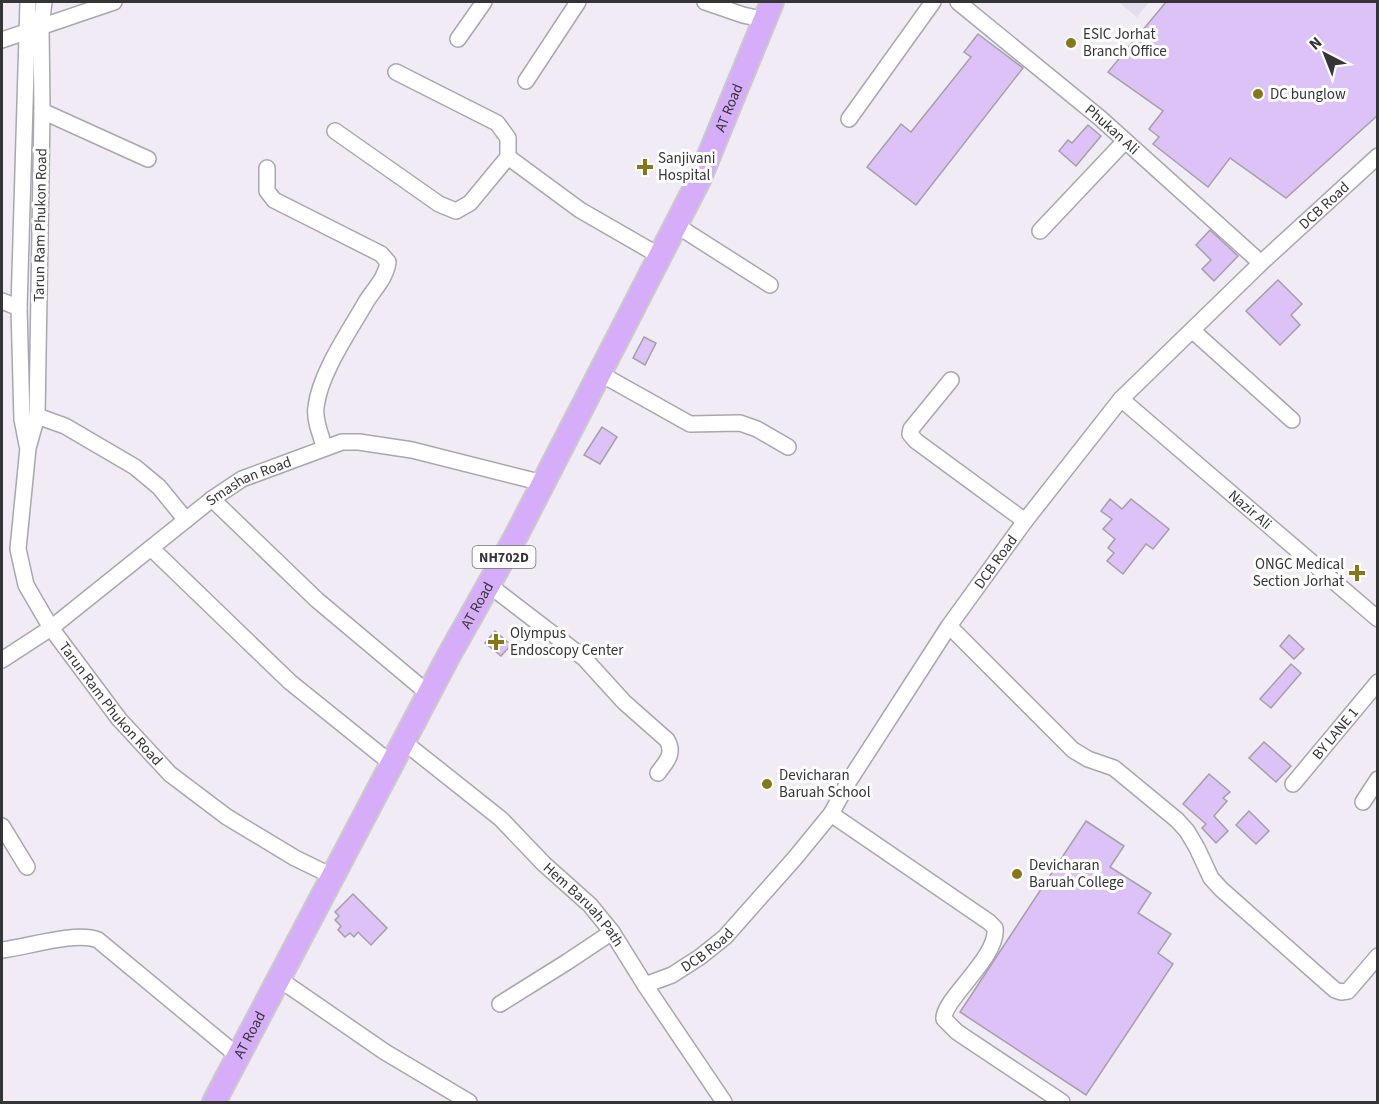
<svg xmlns="http://www.w3.org/2000/svg" width="1379" height="1104" viewBox="0 0 1379 1104" font-family="'Source Sans 3',sans-serif">
	<style>
		.built { fill: #e4ddeb }
		.building { fill: #ddc2f7; stroke: #a3a0a8; stroke-width: 1.5 }
		.lines { fill: none; stroke-linecap: round; stroke-linejoin: round }
		.minor-casing { stroke: #aaa6ae; stroke-width: 18 }
		.highway-casing { stroke: #cacacb; stroke-width: 26 }
		.minor { stroke: #fff; stroke-width: 15 }
		.highway { stroke: #d5adf9; stroke-width: 22 }
		.poi-dot { fill: #88771a; stroke: #fff; stroke-width: 2 }
		.labels { text-anchor: middle; stroke-width: 6; stroke-linejoin: round; paint-order: stroke }
		.shield { fill: #fff; stroke: #727173; stroke-width: 1.5 }
		.shield-label { font-size: 14px; font-weight: bold; fill: #353437 }
		.poi-label { font-size: 15px; fill: #353437; stroke: #fff; text-anchor: start }
		.street-label { font-size: 15px; fill: #353437; stroke: #fff }
	</style>
	<rect width="100%" height="100%" fill="#f0ebf4"/>
	<polygon class="built" points="1118,2 1149,2 1137,17"/>
	<g class="building">
		<polygon points="1166,2 1377,2 1377,116 1286,198 1230,158 1208,187 1153,144 1159,137 1149,129 1163,111 1108,72"/>
		<polygon points="978,34 1023,68 916,205 867,167 901,124 911,132 971,57 964,52"/>
		<polygon points="1088,125 1101,136 1076,166 1059,151 1068,140 1072,143"/>
		<polygon points="1210,230 1238,256 1214,281 1202,269 1211,260 1196,245"/>
		<polygon points="1278,280 1302,304 1291,315 1300,325 1280,345 1246,311"/>
		<polygon points="644,337 656,343 645,365 633,358"/>
		<polygon points="602,427 617,437 600,464 584,455"/>
		<polygon points="1110,499 1122,509 1131,499 1169,529 1153,549 1146,544 1123,574 1107,561 1114,553 1108,548 1115,539 1103,529 1112,519 1101,511"/>
		<polygon points="495,631 511,645 501,656 485,643"/>
		<polygon points="1289,635 1304,649 1294,659 1280,646"/>
		<polygon points="1291,664 1301,673 1271,708 1260,699"/>
		<polygon points="1264,742 1291,766 1276,782 1249,758"/>
		<polygon points="1209,774 1230,792 1223,798 1227,801 1214,816 1228,831 1216,843 1202,828 1206,824 1183,804"/>
		<polygon points="1249,811 1269,831 1256,844 1236,825"/>
		<polygon points="1086,821 1124,846 1110,867 1151,893 1138,913 1171,934 1158,953 1173,964 1086,1095 960,1012"/>
		<polygon points="353,894 387,928 371,945 358,932 354,937 350,933 345,937 338,930 341,926 335,920 339,916 335,912"/>
	</g>
	<g class="lines">
		<g class="minor-casing">
			<g id="minor">
				<path id="s1" d="M44,2L41,27L42,111L37,416L28,448L18,549L26,585L51,628L119,719L170,774L227,817L295,858L332,876"/>
				<polyline points="705,2 743,15 765,20"/>
				<path id="s2" d="M958,2L1100,118L1261,263"/>
				<polyline points="458,39 484,2"/>
				<polyline points="2,40 114,2"/>
				<polyline points="396,72 497,123 508,138 508,157 580,210 660,256"/>
				<polyline points="526,81 578,2"/>
				<polyline points="42,111 148,159"/>
				<polyline points="849,119 933,2"/>
				<polyline points="335,131 439,204 456,211 470,203 508,157"/>
				<path d="M267,168V191L274,200L381,254L388,262C386,278 374,289 366,302C349,332 320,373 316,407C314,420 321,436 325,448"/>
				<polyline points="676,225 770,285"/>
				<polyline points="1040,231 1125,141"/>
				<polyline points="2,301 19,308"/>
				<polyline points="1193,331 1292,420"/>
				<polyline points="599,373 690,424 740,423 757,429 788,447"/>
				<polyline points="951,380 911,429 910,434 916,441 1025,521"/>
				<path id="s3" d="M1121,399L1378,619"/>
				<polyline points="37,416 65,426 135,467 159,487 186,520"/>
				<polyline points="27,445 22,419 19,308 28,2"/>
				<polyline points="212,499 317,600 429,694"/>
				<polyline points="151,548 290,682 392,764"/>
				<path d="M489,585L584,658L624,702L667,740C675,754 666,762 658,773"/>
				<polyline points="949,626 1073,750 1088,759 1114,768 1177,820 1187,831 1197,848 1211,878 1221,889 1335,990 1341,992 1348,991 1378,956"/>
				<path id="s4" d="M2,660L51,628L212,499L242,479L342,442H359L412,450L543,483"/>
				<path id="s5" d="M404,742L501,819L544,864L590,905L612,932L645,985L724,1102"/>
				<path id="s6" d="M1293,784L1378,682"/>
				<polyline points="1363,802 1378,779"/>
				<path d="M831,814L989,922L995,928C999,957 942,1000 944,1019L957,1032L1062,1102"/>
				<polyline points="2,826 27,867"/>
				<path d="M2,950C28,947 75,931 98,940L238,1056"/>
				<polyline points="279,979 385,1052 469,1102"/>
				<path id="s7" d="M645,985L672,975L700,957L725,937L795,858L831,814L849,781L949,626L1025,521L1121,399L1261,263L1378,156"/>
				<polyline points="500,1004 567,962 612,932"/>
			</g>
		</g>
		<g class="highway-casing">
			<g id="highway">
				<path id="s8" d="M214,1102L448,657L516,536L699,180L772,2"/>
			</g>
		</g>
		<use href="#minor" class="minor"/>
		<use href="#highway" class="highway"/>
	</g>
	<g class="poi-dot">
		<circle cx="1071" cy="43" r="6"/>
		<circle cx="1258" cy="94" r="6"/>
		<path d="M642 158h6v6h6v6h-6v6h-6v-6h-6v-6h6z"/>
		<path d="M1354 564h6v6h6v6h-6v6h-6v-6h-6v-6h6z"/>
		<path d="M493 633h6v6h6v6h-6v6h-6v-6h-6v-6h6z"/>
		<circle cx="767" cy="784" r="6"/>
		<circle cx="1017" cy="874" r="6"/>
	</g>
	<g class="labels">
		<rect class="shield" x="472.5" y="546" width="63" height="22" rx="4.5"/>
		<g class="shield-label">
			<text x="504" y="562">NH702D</text>
		</g>
		<g class="poi-label">
			<text x="1083" y="39">ESIC Jorhat<tspan x="1083" dy="17">Branch Office</tspan></text>
			<text x="1270" y="99">DC bunglow</text>
			<text x="658" y="163">Sanjivani<tspan x="658" dy="17">Hospital</tspan></text>
			<text x="1344" y="569" text-anchor="end">ONGC Medical<tspan x="1344" dy="17">Section Jorhat</tspan></text>
			<text x="510" y="638">Olympus<tspan x="510" dy="17">Endoscopy Center</tspan></text>
			<text x="779" y="780">Devicharan<tspan x="779" dy="17">Baruah School</tspan></text>
			<text x="1029" y="870">Devicharan<tspan x="1029" dy="17">Baruah College</tspan></text>
		</g>
		<g class="street-label">
			<text dy="5" stroke="none"><textPath href="#s8" startOffset="1120">AT Road</textPath></text>
			<text dy="5" stroke="none"><textPath href="#s2" startOffset="200">Phukan Ali</textPath></text>
			<text dy="5" stroke="none"><textPath href="#s7" startOffset="1044">DCB Road</textPath></text>
			<text transform="translate(40 225) rotate(-89)" y="5">Tarun Ram Phukon Road</text>
			<text dy="5" stroke="none"><textPath href="#s4" startOffset="306">Smashan Road</textPath></text>
			<text dy="5" stroke="none"><textPath href="#s3" startOffset="170">Nazir Ali</textPath></text>
			<text dy="5" stroke="none"><textPath href="#s7" startOffset="558">DCB Road</textPath></text>
			<text dy="5" stroke="none"><textPath href="#s8" startOffset="562">AT Road</textPath></text>
			<text dy="5" stroke="none"><textPath href="#s1" startOffset="732">Tarun Ram Phukon Road</textPath></text>
			<text dy="5" stroke="none"><textPath href="#s6" startOffset="66">BY LANE 1</textPath></text>
			<text dy="5" stroke="none"><textPath href="#s5" startOffset="243">Hem Baruah Path</textPath></text>
			<text dy="5" stroke="none"><textPath href="#s7" startOffset="72">DCB Road</textPath></text>
			<text dy="5" stroke="none"><textPath href="#s8" startOffset="76">AT Road</textPath></text>
		</g>
	</g>
	<rect width="1379" height="1104" fill="none" stroke="#353437" stroke-width="6"/>
	<g transform="translate(1325 54) rotate(318)" stroke="#ffffff" stroke-width="4.5" paint-order="stroke">
	<path d="M0-4.5L10 22L0 15L-10 22Z" fill="#353437"/>
	<text y="-9" font-size="16" font-weight="bold" text-anchor="middle" fill="#353437">N</text>
	</g>
</svg>
